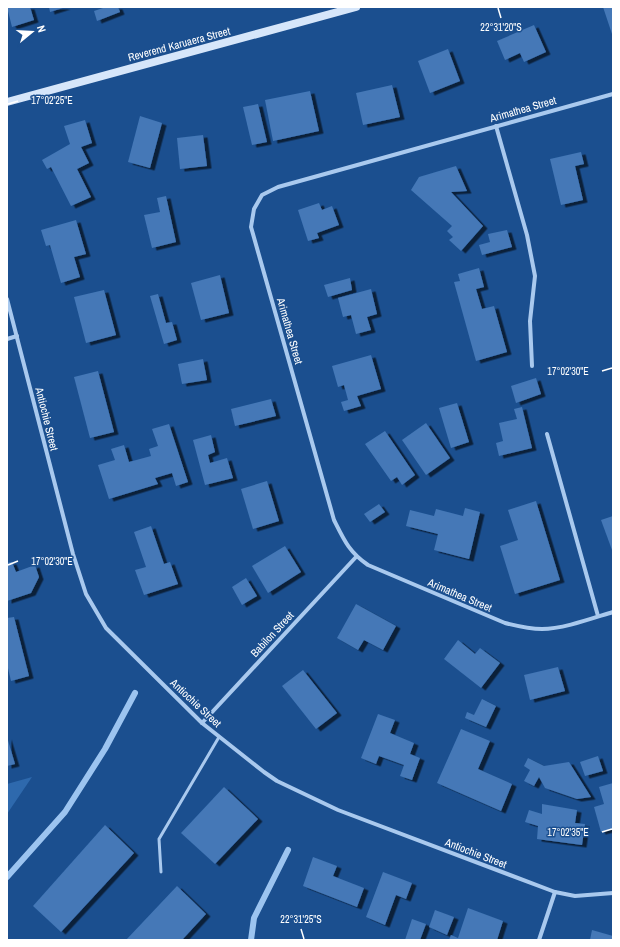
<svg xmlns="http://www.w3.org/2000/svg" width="620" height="947" viewBox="0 0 620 947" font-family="'Archivo Narrow',sans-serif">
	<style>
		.green { fill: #2e69ad }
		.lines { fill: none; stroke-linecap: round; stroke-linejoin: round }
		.stream { stroke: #9cc4f0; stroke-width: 6 }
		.building { fill: #4478b7; filter: url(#shadow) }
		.lane { stroke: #a9c9ee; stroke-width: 3 }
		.street { stroke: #a9c9ee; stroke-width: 4 }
		.secondary { stroke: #d6e6fa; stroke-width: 8 }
		.ticks { fill: none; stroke: #fff; stroke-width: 1.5 }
		.labels { text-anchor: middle; stroke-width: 3; stroke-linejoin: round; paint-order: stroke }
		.street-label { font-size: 11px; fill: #fff; stroke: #1b4f8f }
		.ticks-label { font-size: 10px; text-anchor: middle; fill: #fff; stroke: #1b4f8f; stroke-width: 3; stroke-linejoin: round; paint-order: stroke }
	</style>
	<defs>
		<filter id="shadow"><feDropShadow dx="4.5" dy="2.5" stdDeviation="0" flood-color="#0009"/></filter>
	</defs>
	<rect width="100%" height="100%" fill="#1b4f8f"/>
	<polygon class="green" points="32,777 7,814 7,784"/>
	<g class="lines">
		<g class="stream">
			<polyline points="7,877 65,812 105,749 135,693"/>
			<polyline points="251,940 254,918 288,850"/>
		</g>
	</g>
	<g class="building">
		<polygon points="7,7 30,7 34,20 12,27"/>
		<polygon points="49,7 66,7 50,12"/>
		<polygon points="106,7 118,7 120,12 97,21 94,11"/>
		<polygon points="603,7 613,7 613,37"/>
		<polygon points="534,25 546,52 524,62 520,53 505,60 497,41"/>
		<polygon points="448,49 460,81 430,93 418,61"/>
		<polygon points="392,85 400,117 363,125 356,93"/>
		<polygon points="310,91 319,131 273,141 265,100"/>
		<polygon points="258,104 267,142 252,145 243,107"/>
		<polygon points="140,116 162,123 150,168 128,162"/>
		<polygon points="85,120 92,143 81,147 89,163 77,169 91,197 71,206 51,167 47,169 42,160 70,144 64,126"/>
		<polygon points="203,135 207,166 180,169 177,138"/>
		<polygon points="581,152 584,164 575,166 583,200 561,205 550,159"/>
		<polygon points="456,166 467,191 451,192 483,226 461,251 449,240 453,237 447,231 452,226 411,190 419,177"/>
		<polygon points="166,196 176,242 152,248 144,215 160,212 157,198"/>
		<polygon points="319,203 322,210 332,206 339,225 317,233 319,238 308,241 298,210"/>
		<polygon points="76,220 86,254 74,257 80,277 61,283 50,245 46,246 41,230"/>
		<polygon points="507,230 512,247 482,255 479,245 490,242 488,234"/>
		<polygon points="479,268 484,287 476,289 482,309 494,306 507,352 476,361 454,282 460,281 458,274"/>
		<polygon points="220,275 229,313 201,320 191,283"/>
		<polygon points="350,278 352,290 328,297 324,285"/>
		<polygon points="371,289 377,314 367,317 371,330 356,334 351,315 343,317 338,298"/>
		<polygon points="104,290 116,335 86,343 74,297"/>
		<polygon points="158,294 166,323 172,322 177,340 164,344 150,296"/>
		<polygon points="371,355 381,389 357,396 361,406 344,411 341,402 348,400 344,385 338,387 332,366"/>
		<polygon points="203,359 207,380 182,384 178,364"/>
		<polygon points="98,371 114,432 90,438 74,377"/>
		<polygon points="536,378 541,394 516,403 511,386"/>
		<polygon points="271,399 276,416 235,426 231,409"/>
		<polygon points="457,403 469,442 451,448 439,408"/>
		<polygon points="522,407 532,448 499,456 496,443 503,441 499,423 517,419 514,409"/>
		<polygon points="426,423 450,458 426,475 402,440"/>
		<polygon points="169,424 188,482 176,486 172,473 155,478 158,484 109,499 98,465 115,460 111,449 124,445 129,462 151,456 149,449 158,446 152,429"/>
		<polygon points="385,431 415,475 402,485 397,477 391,481 365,444"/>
		<polygon points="211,435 215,452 208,455 210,463 227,458 233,478 205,485 193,440"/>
		<polygon points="267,481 279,521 253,529 241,489"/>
		<polygon points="536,501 560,580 515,594 500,546 518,540 508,510"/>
		<polygon points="379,504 385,512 370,522 364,514"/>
		<polygon points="465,508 480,512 469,559 434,550 438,534 406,526 410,510 434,516 436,509 463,516"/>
		<polygon points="613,516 613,550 612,550 601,520"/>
		<polygon points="151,526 164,564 170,562 178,584 144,595 135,570 146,567 134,532"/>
		<polygon points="285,546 301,572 268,593 252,566"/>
		<polygon points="12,562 16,572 35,565 39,577 31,593 7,601 7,563"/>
		<polygon points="246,578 257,596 242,605 232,587"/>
		<polygon points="356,604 396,626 383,650 364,640 358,650 337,638"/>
		<polygon points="14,617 29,676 11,681 7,664 7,618"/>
		<polygon points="458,640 475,654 480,648 500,663 481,688 444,659"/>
		<polygon points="558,667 565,691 530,700 524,675"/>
		<polygon points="303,670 337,713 316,729 282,686"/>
		<polygon points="482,699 496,706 486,727 465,718 467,712 474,715"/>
		<polygon points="378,714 395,720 390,733 414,743 410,754 420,758 412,780 400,776 404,765 379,756 376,764 361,758"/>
		<polygon points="461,729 490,741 478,769 512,784 501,811 437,783"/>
		<polygon points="7,737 15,764 7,766"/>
		<polygon points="598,756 603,771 585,776 580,762"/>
		<polygon points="528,758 544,766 569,762 591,797 577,799 545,788 539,777 534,786 524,781 530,770 524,766"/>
		<polygon points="613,783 613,829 601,832 594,807 604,804 599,787"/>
		<polygon points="224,787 258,819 215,864 181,833"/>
		<polygon points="542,804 577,810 575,823 585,824 582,845 537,839 538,826 525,822 529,810 542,814"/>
		<polygon points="105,825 134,853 61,932 33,906"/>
		<polygon points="313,857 337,866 333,876 364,888 357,907 303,886"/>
		<polygon points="383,872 412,883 406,899 396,895 385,925 366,917"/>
		<polygon points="177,886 206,914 182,940 126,940"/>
		<polygon points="468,908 503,921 497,940 449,940 451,935 458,938"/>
		<polygon points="435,910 454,917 447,935 429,927"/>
		<polygon points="412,919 426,924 420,940 405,940"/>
		<polygon points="592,930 613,936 613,940 590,940"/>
	</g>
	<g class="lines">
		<polyline class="lane" points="161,872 159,839 219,737"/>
		<g class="street">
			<path d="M613,94L278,187L262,195L254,209L251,227L334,520C344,540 349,552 368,565L505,623C517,626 530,629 542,629C563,629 593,618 613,612"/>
			<polyline points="496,126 527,235 535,276 530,321 532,366"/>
			<polyline points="7,299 73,554 86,594 106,628 202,723 264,772 277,781 338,810 555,892 575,896 613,893"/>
			<polyline points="7,339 17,336"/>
			<polyline points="547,434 598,616"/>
			<polyline points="202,723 356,557"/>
			<polyline points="539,940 555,892"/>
		</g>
		<polyline class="secondary" points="7,102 356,7"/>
	</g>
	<path class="ticks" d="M498,8L501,18M8,104L18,101M602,371L612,368M8,565L18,561M602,832L612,829M301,929L304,939"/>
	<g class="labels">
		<g class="street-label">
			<text transform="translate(179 44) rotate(-15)" y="4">Reverend Karuaera Street</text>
			<text transform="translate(523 109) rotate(-16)" y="4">Arimathea Street</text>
			<text transform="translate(290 331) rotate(74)" y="4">Arimathea Street</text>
			<text transform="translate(47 419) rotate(76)" y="4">Antiochie Street</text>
			<text transform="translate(460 595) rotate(23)" y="4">Arimathea Street</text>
			<text transform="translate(272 634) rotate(-47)" y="4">Babilon Street</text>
			<text transform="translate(196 703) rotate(43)" y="4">Antiochie Street</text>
			<text transform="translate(476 853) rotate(21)" y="4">Antiochie Street</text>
		</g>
	</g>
	<g class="ticks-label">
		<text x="501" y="31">22°31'20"S</text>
		<text x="52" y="104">17°02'25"E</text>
		<text x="568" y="375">17°02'30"E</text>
		<text x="52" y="565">17°02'30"E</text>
		<text x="568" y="836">17°02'35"E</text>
		<text x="301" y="923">22°31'25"S</text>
	</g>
	<rect width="620" height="947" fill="none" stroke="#ffffff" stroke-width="16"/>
	<g transform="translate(32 32) rotate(72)" stroke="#1b4f8f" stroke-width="3" paint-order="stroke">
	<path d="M0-3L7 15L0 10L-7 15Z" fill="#ffffff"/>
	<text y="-6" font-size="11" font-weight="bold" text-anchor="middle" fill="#ffffff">N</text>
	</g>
</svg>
